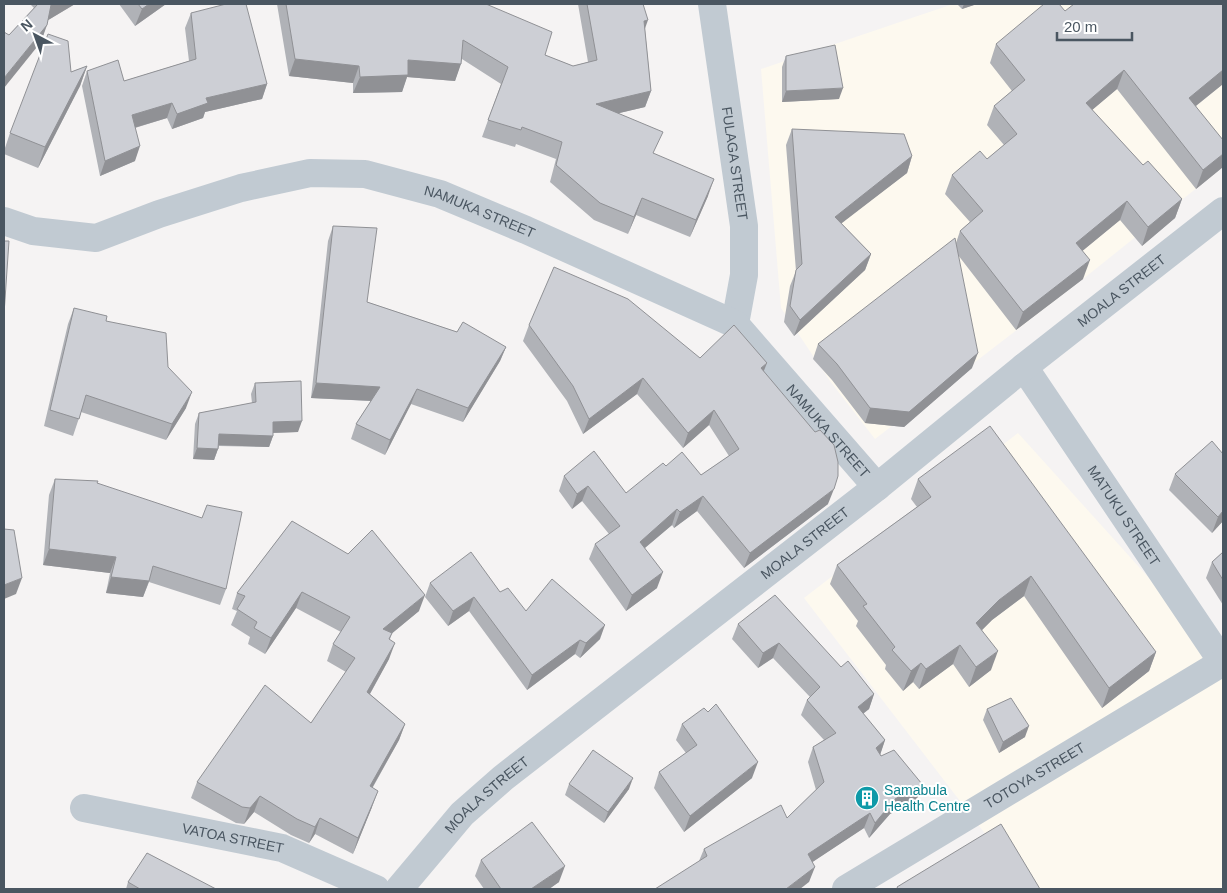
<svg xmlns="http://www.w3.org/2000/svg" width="1227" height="893" viewBox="0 0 1227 893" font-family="Arial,sans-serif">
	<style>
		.commercial { fill: #fdf9ef }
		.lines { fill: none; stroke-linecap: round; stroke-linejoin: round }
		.minor { stroke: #c1cad2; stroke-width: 28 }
		.wall { fill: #b0b2b7 }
		.shaded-wall { fill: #909195 }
		.building { fill: #cdcfd5; stroke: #909195 }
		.labels { text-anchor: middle; stroke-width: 4; stroke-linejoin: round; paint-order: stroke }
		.street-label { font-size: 14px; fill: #4a5661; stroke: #fff }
		.culture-label { font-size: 14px; fill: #0d838f; stroke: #fff; text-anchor: start }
	</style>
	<rect width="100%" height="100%" fill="#f5f3f3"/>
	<g class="commercial">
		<polygon points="953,4 1223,4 1223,167 1083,279 875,439 830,381 781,308 761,69"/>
		<polygon points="1018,433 1223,660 1223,889 929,889 993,844 804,598"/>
	</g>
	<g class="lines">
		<g class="minor">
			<path id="s1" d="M712,4L744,226V275L735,324"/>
			<path id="s2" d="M4,221L33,231L96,238L159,214L241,188L310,173L365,174L440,194L526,230L735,324L877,487"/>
			<path id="s3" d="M1024,367L1223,663"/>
			<path id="s4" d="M84,808L282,848L376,889"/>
			<path id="s5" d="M399,889L462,814L503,778L877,487L1024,367L1223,211"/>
			<path id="s6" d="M846,889L1223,662"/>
		</g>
	</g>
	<g class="wall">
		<polygon points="30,4 75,4 48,20 41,42 9,35 34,8"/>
		<polygon points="119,4 166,4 135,26"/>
		<polygon points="277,4 486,4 545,55 573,66 588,62 578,4 643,4 645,30 651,91 645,107 619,113 654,154 708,196 690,237 636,215 628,234 594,220 550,182 556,159 516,144 515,147 482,137 501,84 462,59 455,81 407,77 402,92 353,93 353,83 289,76"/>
		<polygon points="957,4 977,4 962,9"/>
		<polygon points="1223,4 1223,84 1196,106 1223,167 1196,189 1117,89 1092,110 1143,165 1182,199 1175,218 1142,246 1120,220 1082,251 1083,279 1016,330 958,255 972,368 904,427 865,423 832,380 813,359 818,344 956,243 960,231 970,222 945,194 952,175 987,159 1004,145 987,125 994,106 1012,91 990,63 996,44 1065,11"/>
		<polygon points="191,13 267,84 262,99 205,112 203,118 172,129 167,118 135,128 135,161 100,176 82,86 87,71 124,81 189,61 185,28"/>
		<polygon points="786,56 839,99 782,102 782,67"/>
		<polygon points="87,66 80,86 38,168 4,154 4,151 10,133 71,72"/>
		<polygon points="792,129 912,156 907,173 841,223 871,254 865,270 794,336 784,322 790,286 796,271 786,145"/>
		<polygon points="333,226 367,302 457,332 506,347 500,361 463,422 411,404 385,455 351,439 356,424 371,401 311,398 328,241"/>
		<polygon points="74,308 106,321 168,367 186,408 166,440 81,412 73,436 44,426 68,324"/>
		<polygon points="529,325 700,358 764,371 828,504 744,568 697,511 674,528 672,525 645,548 657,588 626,611 589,559 595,544 609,534 582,501 572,509 559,491 564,476 626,493 666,466 701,475 729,456 709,425 683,448 637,394 583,434 567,401 523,341"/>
		<polygon points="255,383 298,432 273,433 273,436 269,447 219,446 214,460 193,459 195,424 199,413 252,403 251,394"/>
		<polygon points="1223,454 1223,521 1212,533 1169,490 1175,474"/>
		<polygon points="55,479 97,483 226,589 220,605 149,582 143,597 106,593 110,573 43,565 49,495"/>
		<polygon points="918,479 1156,652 1149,671 1102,708 1024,596 992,620 982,630 991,670 969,687 953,664 919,689 913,682 903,691 885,669 886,665 856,626 858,621 830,584 837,565 917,507 911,499"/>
		<polygon points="292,521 419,611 392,633 390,639 389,659 370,694 405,724 399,740 373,787 372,807 353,854 315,834 309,843 291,835 254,812 244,824 236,823 191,798 197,782 311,723 346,672 327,661 333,644 341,632 296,608 265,654 248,644 250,637 231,625 237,611 232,609 237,593"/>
		<polygon points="1223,552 1223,605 1206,578 1212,562"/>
		<polygon points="430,583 500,592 526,611 600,639 580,658 575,654 527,690 469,611 448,626 425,597"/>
		<polygon points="738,624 841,667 874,694 869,709 863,714 885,740 880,755 917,799 890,814 869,838 864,828 812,862 809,882 699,861 704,849 787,818 816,790 808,762 813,747 824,740 801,715 807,700 810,697 773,658 758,668 732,639"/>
		<polygon points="987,709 1025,737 999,753 983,720"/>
		<polygon points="682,724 752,778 684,832 654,788 659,772 686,753 676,740"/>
		<polygon points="569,784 629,789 604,823 565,795"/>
		<polygon points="481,860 559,882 549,889 484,889 475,876"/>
		<polygon points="128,882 216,889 126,889"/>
	</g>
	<g class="shaded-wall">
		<polygon points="52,4 75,4 45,22 51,5"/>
		<polygon points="149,4 166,4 135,26 142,9"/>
		<polygon points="964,4 977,4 962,9"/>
		<polygon points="648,20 642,37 644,21"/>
		<polygon points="47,25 41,42 4,88 4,78"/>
		<polygon points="295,59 359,66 353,83 289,76"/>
		<polygon points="408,60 461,64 455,81 407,77 402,92 353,93 360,77"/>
		<polygon points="87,66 80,86 38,168 45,147"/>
		<polygon points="1124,70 1117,89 1079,121 1086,103"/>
		<polygon points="1223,70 1223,84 1183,116 1189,98"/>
		<polygon points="267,84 262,99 205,112 203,118 172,129 177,114 206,98"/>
		<polygon points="843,88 839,99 782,102 786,91"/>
		<polygon points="651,91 645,107 590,120 596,104"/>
		<polygon points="172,103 167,118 127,130 132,115"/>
		<polygon points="140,146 135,161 100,176 105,161"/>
		<polygon points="1223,154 1223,167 1196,189 1203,170"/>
		<polygon points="912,156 907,173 829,233 835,217"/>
		<polygon points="714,179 708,196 690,237 696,220"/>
		<polygon points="642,198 636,215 628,234 634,217"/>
		<polygon points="1182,199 1175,218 1142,246 1148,227"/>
		<polygon points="1127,201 1120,220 1069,262 1076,243"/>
		<polygon points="871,254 865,270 794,336 800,320"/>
		<polygon points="1090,260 1083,279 1016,330 1023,312"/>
		<polygon points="506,347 500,361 463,422 468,408"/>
		<polygon points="978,353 972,368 904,427 865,423 870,408"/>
		<polygon points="767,363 761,378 761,368"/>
		<polygon points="643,378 637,394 583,434 589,419"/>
		<polygon points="316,383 380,387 374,401 311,398"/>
		<polygon points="417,389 411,404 385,455 390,440"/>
		<polygon points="192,392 186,408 166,440 172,424"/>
		<polygon points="714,410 709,425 683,448 688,433"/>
		<polygon points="302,421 298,432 269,433 273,422"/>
		<polygon points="219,434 273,436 269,447 215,445"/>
		<polygon points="197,448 218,449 214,460 193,459"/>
		<polygon points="588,486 582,501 572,509 577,494"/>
		<polygon points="834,489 828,504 744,568 750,553"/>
		<polygon points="703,496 697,511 674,528 680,512"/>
		<polygon points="677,509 672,525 634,557 640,542"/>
		<polygon points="1223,511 1223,521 1212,533 1218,517"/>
		<polygon points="49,549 116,557 110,573 43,565"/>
		<polygon points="663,572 657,588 626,611 632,595"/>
		<polygon points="1031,576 1024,596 992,620 969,643 976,623 999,600"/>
		<polygon points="111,577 149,581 143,597 106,593"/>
		<polygon points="22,578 16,594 4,599 4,585"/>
		<polygon points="302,592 296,608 265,654 271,638"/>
		<polygon points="425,595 419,611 378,645 383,629"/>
		<polygon points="474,597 469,611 448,626 453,611"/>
		<polygon points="605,625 600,639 580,658 586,643"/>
		<polygon points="580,640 575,654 527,690 532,675"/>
		<polygon points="395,643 389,659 362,708 367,692"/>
		<polygon points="779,643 773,658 758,668 763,653"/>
		<polygon points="960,645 953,664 919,689 926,669"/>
		<polygon points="998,651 991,670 969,687 976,667"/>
		<polygon points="1156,652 1149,671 1102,708 1109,688"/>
		<polygon points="921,663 913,682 903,691 911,671"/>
		<polygon points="874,694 869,709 852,722 858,707"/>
		<polygon points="405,724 399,740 364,802 370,786"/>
		<polygon points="1029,726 1025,737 999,753 1003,742"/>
		<polygon points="885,740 880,755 876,748"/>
		<polygon points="758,762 752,778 684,832 690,816"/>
		<polygon points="633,778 629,789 604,823 608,812"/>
		<polygon points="922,784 917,799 890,814 869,838 875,823 895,799"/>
		<polygon points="378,791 372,807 353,854 358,838"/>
		<polygon points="260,796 254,812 244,824 250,808"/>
		<polygon points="870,813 864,828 802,869 808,854"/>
		<polygon points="320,818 315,834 309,843 315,827"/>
		<polygon points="565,866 559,882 549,889 531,889"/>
		<polygon points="815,867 809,882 800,889 786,889"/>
	</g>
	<g class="building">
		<polygon points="38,4 52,4 51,5 47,25 4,78 4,32 9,35"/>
		<polygon points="138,4 149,4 142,9"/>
		<polygon points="226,4 246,4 267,84 206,98 208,103 177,114 172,103 132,115 140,146 105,161 87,71 118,60 124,81 196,59 191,13"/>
		<polygon points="286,4 486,4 552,32 545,55 573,66 597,60 587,4 643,4 648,20 644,21 651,91 596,104 663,132 653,153 714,179 696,220 642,198 634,217 600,203 556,165 562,142 522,127 521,130 488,120 508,67 463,40 461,64 408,60 408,75 360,77 359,66 295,59"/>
		<polygon points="1044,4 1059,4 1065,11 1074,4 1223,4 1223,70 1189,98 1223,140 1223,154 1203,170 1124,70 1086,103 1143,165 1148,161 1182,199 1148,227 1127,201 1076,243 1090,260 1023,312 960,231 983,211 952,175 980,151 987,159 1017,134 994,106 1025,80 996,44"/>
		<polygon points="48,34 68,41 71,72 87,66 45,147 10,133"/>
		<polygon points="835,45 843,88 786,91 786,56"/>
		<polygon points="792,129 904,134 912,156 835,217 871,254 800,320 790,306 796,270 802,264"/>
		<polygon points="333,226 377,228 367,302 457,332 463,322 506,347 468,408 417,389 390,440 356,424 380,387 316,383"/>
		<polygon points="955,238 978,353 909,412 870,408 837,364 818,344"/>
		<polygon points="4,241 9,241 4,314"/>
		<polygon points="554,267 628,299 700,358 734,325 767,363 761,368 815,432 820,430 834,445 838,462 838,476 834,489 750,553 703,496 680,512 677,509 640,542 663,572 632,595 595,544 620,526 588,486 577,494 564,476 594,451 626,493 663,463 666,466 682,452 701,475 739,449 714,410 688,433 643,378 589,419 573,386 529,325"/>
		<polygon points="74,308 107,316 106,321 166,333 168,367 192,392 172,424 86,395 79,419 50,410"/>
		<polygon points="301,381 302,421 273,422 273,436 219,434 218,449 197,448 199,413 256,402 255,383"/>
		<polygon points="990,426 1156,652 1109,688 1031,576 999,600 976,623 998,651 976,667 960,645 926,669 921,663 911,671 892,650 895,647 863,606 867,604 837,565 931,497 918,479"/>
		<polygon points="1212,441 1223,454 1223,511 1218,517 1175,474"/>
		<polygon points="55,479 98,481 97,483 202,518 207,505 242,512 226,589 153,566 149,581 111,577 116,557 49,549"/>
		<polygon points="292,521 348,554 372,530 425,595 383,629 392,633 389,639 395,643 367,692 405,724 370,786 378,791 358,838 320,818 315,827 297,819 260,796 250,808 242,807 197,782 265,685 311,723 355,658 333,644 350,617 302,592 271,638 254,628 257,622 237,609 245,596 237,593"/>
		<polygon points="4,529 14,530 22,578 4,585"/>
		<polygon points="471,552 500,592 508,588 526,611 552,579 605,625 586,643 580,640 532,675 474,597 453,611 430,583"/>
		<polygon points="1223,552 1223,580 1212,562"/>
		<polygon points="775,595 841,667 848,661 874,694 858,707 885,740 876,748 881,756 894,750 922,784 895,799 875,823 870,813 808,854 815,867 786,889 655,889 707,856 704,849 781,805 787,818 824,782 813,747 836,733 807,700 820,687 779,643 763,653 738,624"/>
		<polygon points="1011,698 1029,726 1003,742 987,709"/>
		<polygon points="716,704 758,762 690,816 659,772 697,745 682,724 704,708 708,712"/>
		<polygon points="593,750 633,778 608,812 569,784"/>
		<polygon points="532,822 565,866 531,889 501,889 481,860"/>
		<polygon points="1001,824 1040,889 898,889 897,887"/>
		<polygon points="147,853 216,889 140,889 128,882"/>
	</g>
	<defs>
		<g id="building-disc" transform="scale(1.25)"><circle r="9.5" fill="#0f9aa8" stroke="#fff"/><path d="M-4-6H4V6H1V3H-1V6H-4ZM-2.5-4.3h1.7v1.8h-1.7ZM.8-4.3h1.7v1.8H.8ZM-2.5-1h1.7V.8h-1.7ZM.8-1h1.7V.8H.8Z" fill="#fff"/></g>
	</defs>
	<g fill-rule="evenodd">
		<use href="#building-disc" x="867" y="798"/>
	</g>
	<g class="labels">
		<g class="street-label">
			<text dy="5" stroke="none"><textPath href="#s1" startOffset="161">FULAGA STREET</textPath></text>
			<text dy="5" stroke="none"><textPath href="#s2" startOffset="494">NAMUKA STREET</textPath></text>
			<text dy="5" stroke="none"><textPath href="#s5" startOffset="940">MOALA STREET</textPath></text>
			<text dy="5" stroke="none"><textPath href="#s2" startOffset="915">NAMUKA STREET</textPath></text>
			<text dy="5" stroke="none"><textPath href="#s3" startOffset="179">MATUKU STREET</textPath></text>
			<text dy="5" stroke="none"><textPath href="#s5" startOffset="535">MOALA STREET</textPath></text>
			<text dy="5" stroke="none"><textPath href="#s6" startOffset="220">TOTOYA STREET</textPath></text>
			<text dy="5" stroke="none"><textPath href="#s5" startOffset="129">MOALA STREET</textPath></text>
			<text dy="5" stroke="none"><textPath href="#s4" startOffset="152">VATOA STREET</textPath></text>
		</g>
		<g class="culture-label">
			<text x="884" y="795">Samabula<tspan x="884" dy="16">Health Centre</tspan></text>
		</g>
	</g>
	<rect width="1227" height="893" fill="none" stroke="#4a5661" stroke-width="10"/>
	<g transform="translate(35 35) rotate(319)" stroke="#ffffff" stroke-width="4" paint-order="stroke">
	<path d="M0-4L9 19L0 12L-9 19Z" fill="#4a5661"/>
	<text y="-8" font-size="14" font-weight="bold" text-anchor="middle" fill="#4a5661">N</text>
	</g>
	<path d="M1057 32v8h75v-8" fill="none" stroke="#4a5661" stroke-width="2.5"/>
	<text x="1064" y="32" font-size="15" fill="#4a5661" stroke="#ffffff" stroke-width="4" paint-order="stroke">20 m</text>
</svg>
